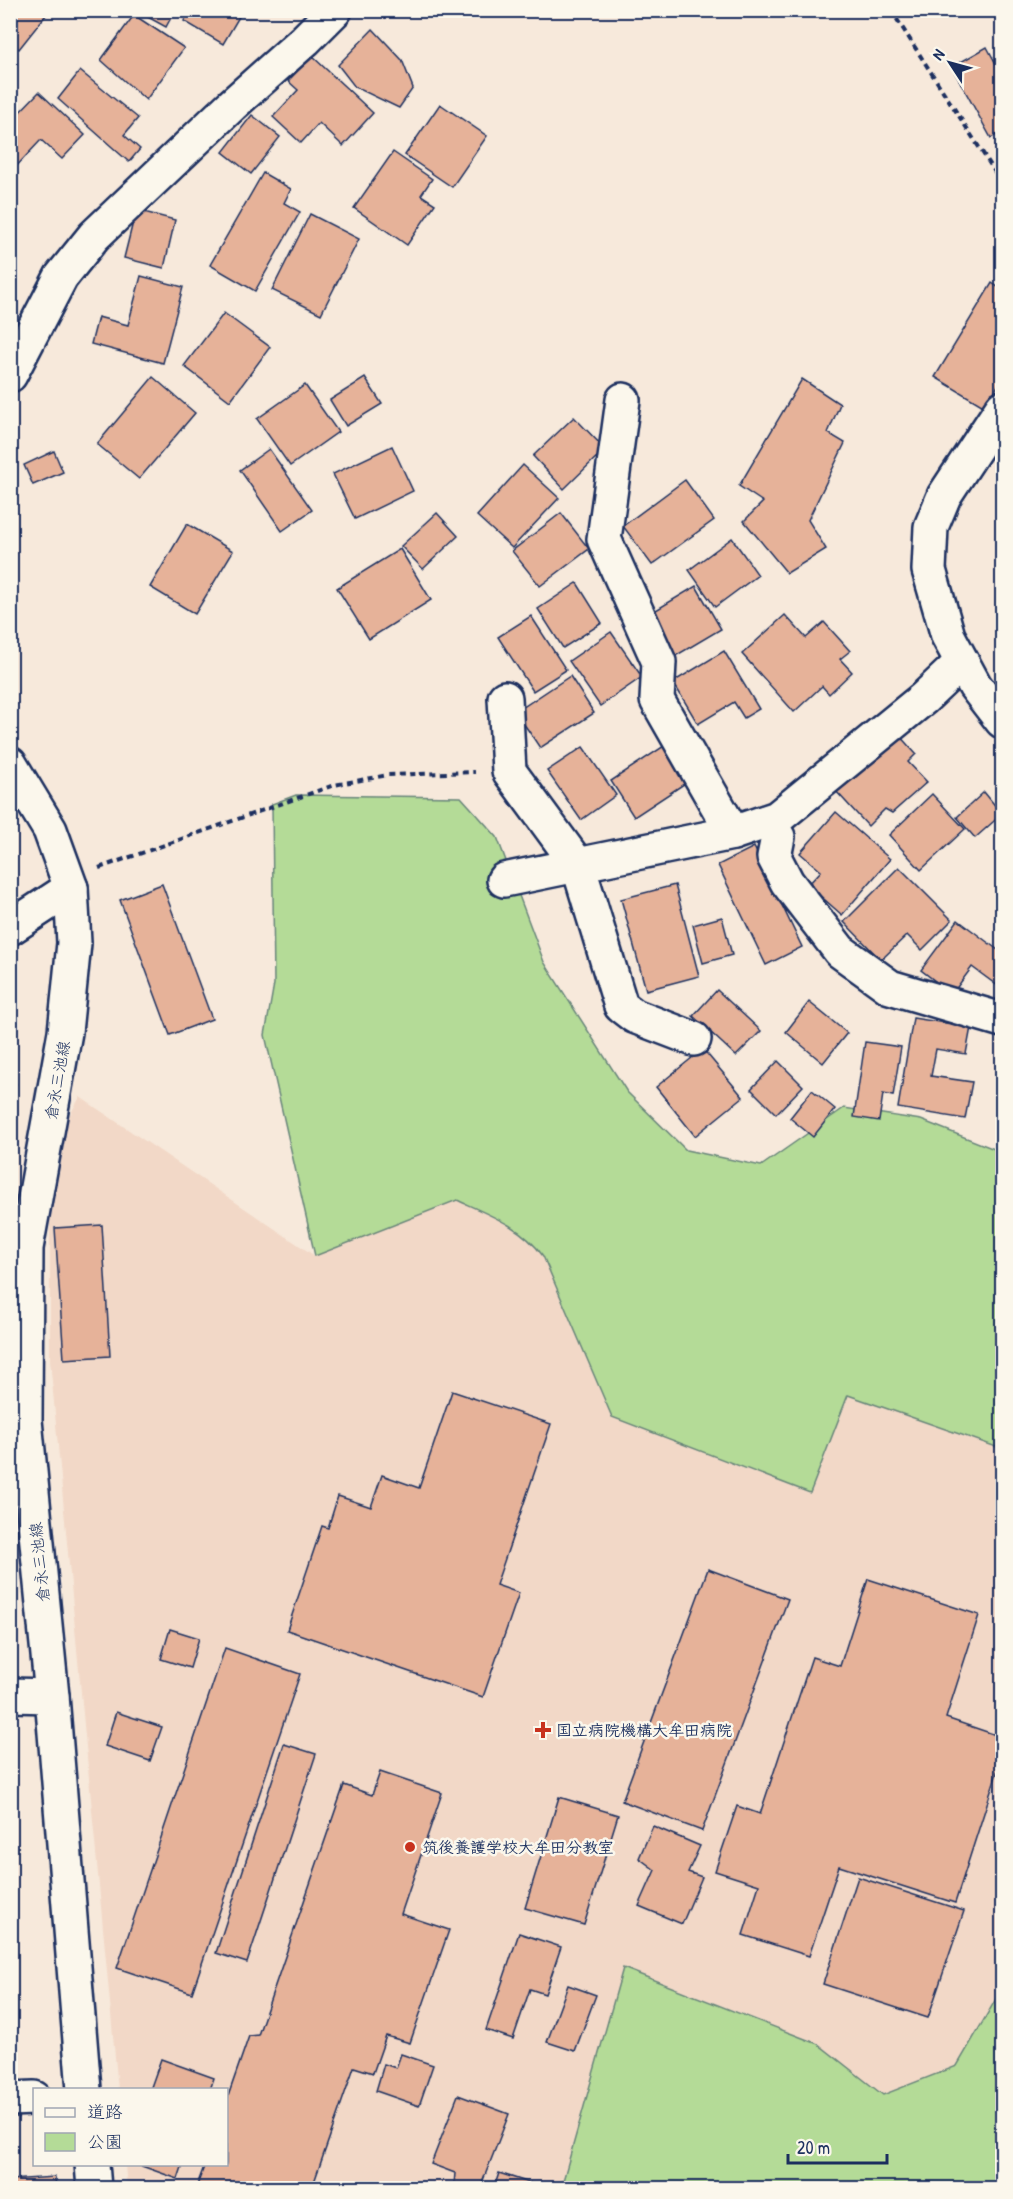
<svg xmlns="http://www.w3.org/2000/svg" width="1013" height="2199" viewBox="0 0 1013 2199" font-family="'Patrick Hand','Klee One',sans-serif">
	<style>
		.built { fill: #f2d8c7 }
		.green { fill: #b4db97; stroke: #68857a; stroke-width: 1.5 }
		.building { fill: #e6b299; stroke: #1b2f5e; stroke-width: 1.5 }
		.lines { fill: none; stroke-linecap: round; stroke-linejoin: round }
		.minor-casing { stroke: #1b2f5e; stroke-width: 38 }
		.tertiary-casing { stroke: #1b2f5e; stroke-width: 38 }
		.secondary-casing { stroke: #1b2f5e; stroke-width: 38 }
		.path { stroke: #1b2f5e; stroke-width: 4; stroke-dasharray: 6 4.5; stroke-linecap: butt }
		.minor { stroke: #fbf7ec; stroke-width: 33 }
		.tertiary { stroke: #fbf7ec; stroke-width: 33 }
		.secondary { stroke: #fbf7ec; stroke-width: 33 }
		.poi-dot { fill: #c8321e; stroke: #fbf7ec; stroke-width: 2 }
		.labels { text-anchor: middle; stroke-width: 5; stroke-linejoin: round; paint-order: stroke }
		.street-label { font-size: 16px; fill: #1b2f5e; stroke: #fbf7ec }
		.poi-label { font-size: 16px; font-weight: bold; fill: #1b2f5e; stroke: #fbf7ec; text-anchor: start }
	</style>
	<rect width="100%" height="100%" fill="#f7e9db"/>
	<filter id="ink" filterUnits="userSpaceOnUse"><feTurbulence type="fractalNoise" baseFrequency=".0167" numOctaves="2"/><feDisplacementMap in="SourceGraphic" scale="12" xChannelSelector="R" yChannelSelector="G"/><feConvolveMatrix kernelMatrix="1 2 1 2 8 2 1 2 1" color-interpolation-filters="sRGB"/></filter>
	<g filter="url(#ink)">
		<polygon class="built" points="80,1097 315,1256 457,1200 505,1222 535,1245 543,1256 613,1417 809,1493 848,1395 1002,1449 1002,1983 999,1994 957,2066 883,2095 818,2044 624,1968 561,2188 127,2188 125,2165 226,2164 226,2090 118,2089 50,1360 50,1222 63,1127"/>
		<g class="green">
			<path d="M296,795L461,797L497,837L544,962L627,1092L686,1150L761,1166L844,1108L921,1120L1002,1152V1449L848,1395L810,1493L612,1417L543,1256C523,1227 488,1214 457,1200L315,1256L265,1035L274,984L272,804Z"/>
			<polygon points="623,1968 818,2044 883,2095 957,2066 999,1994 1002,1983 1002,2188 561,2188"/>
		</g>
		<g class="building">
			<polygon points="10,10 50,10 19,49 10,43"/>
			<polygon points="135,10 175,10 166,27"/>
			<polygon points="190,10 243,10 223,44 184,21"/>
			<polygon points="134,15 184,48 146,100 101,60"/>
			<polygon points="373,29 402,60 413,88 399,108 355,87 338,65"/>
			<polygon points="987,47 1002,75 1002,132 991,138 952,67"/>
			<polygon points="312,56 373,113 343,146 319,123 301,143 273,117 298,90 288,81"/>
			<polygon points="80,71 138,118 124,135 140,149 129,162 58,99"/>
			<polygon points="39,92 85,135 62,159 41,140 10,173 10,122"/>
			<polygon points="440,104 487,136 452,187 405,155"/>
			<polygon points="252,115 280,137 251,174 223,152"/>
			<polygon points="393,152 432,179 421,195 435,204 407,245 354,208"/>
			<polygon points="263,173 291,189 284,203 300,212 255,291 210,265"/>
			<polygon points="136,210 175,220 164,268 124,258"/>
			<polygon points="310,214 359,239 321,314 272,290"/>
			<polygon points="141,276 183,287 163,363 91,344 98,317 128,325"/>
			<polygon points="992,283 1002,290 1002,379 985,407 935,377"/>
			<polygon points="224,313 270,347 230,401 184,366"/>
			<polygon points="153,377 195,413 139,479 97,444"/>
			<polygon points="365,378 382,404 346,426 330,400"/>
			<polygon points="802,379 840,404 828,433 845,443 808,520 826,549 787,573 744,521 763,502 739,486"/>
			<polygon points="305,385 338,432 290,466 257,419"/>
			<polygon points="574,417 605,449 564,489 533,456"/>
			<polygon points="392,446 413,491 355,519 333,474"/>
			<polygon points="269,449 312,510 282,531 240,470"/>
			<polygon points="54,451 63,472 33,485 24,465"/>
			<polygon points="523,465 559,498 512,548 477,516"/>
			<polygon points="685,480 714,520 652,565 623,526"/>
			<polygon points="437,513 458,536 423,569 401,546"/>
			<polygon points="561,513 589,549 540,586 512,551"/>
			<polygon points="187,524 233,551 195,614 150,587"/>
			<polygon points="732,538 758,575 715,607 689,570"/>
			<polygon points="400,549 431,600 369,639 337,588"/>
			<polygon points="577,583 602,623 563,648 538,609"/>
			<polygon points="696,586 721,629 672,658 646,616"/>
			<polygon points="785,615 806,638 824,622 850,651 840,659 852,672 829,694 822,686 794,712 742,654"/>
			<polygon points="531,616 566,670 533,691 498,637"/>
			<polygon points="611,632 642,677 600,706 569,661"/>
			<polygon points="724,651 759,709 744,718 734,702 698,724 673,682"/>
			<polygon points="570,676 594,713 540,748 516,712"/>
			<polygon points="897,733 916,754 908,762 927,782 892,813 885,809 868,826 835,790"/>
			<polygon points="664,746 687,782 634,817 611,781"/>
			<polygon points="583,747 616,795 581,820 547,771"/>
			<polygon points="984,792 1002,814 975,838 957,817"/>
			<polygon points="932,794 965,829 921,870 889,835"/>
			<polygon points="836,812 890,859 842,915 808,885 821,871 800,853"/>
			<polygon points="754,847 802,947 766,965 718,865"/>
			<polygon points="899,867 952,920 922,950 907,935 881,960 844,922"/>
			<polygon points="162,884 212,1019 170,1035 120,900"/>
			<polygon points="675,885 699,976 646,990 621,899"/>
			<polygon points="722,917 732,955 703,963 693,925"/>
			<polygon points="958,920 1002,953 1002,989 972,967 952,994 921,970"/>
			<polygon points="717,990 761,1031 736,1056 693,1016"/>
			<polygon points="809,1002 847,1033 823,1063 786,1032"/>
			<polygon points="913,1018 971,1027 966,1054 936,1049 931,1076 972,1082 965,1119 898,1108"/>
			<polygon points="865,1042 901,1047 893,1096 883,1094 879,1121 854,1117"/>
			<polygon points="703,1049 743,1097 695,1136 656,1087"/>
			<polygon points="778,1061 803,1086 776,1114 751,1089"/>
			<polygon points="10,1075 16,1084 10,1095"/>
			<polygon points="812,1090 835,1109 813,1137 790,1118"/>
			<polygon points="1002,1107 1002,1138 994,1135"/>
			<polygon points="102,1225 110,1356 64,1359 55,1228"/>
			<polygon points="452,1391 551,1424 496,1585 519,1593 483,1697 287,1630 322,1526 328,1528 338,1496 371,1507 382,1475 419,1488"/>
			<polygon points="708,1569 788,1599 702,1831 622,1801"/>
			<polygon points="868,1579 979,1615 946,1718 1002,1737 1002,1757 955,1903 839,1866 809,1956 743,1935 759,1885 715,1871 737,1806 760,1814 812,1657 840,1666"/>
			<polygon points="170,1629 199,1638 190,1668 161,1659"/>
			<polygon points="225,1648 300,1674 192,1993 117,1968"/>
			<polygon points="116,1712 162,1727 150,1761 105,1746"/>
			<polygon points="284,1744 316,1754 247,1963 216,1953"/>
			<polygon points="380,1772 442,1793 401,1914 449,1930 410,2043 386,2036 373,2073 354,2067 312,2188 196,2188 205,2164 226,2164 226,2102 249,2036 258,2035 344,1785 372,1795"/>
			<polygon points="559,1797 618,1815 584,1925 525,1908"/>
			<polygon points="653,1826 700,1846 688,1872 702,1877 682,1924 639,1906 655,1870 639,1858"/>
			<polygon points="858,1877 964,1911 928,2018 823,1984"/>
			<polygon points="519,1933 561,1947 545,1994 530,1989 513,2039 486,2030"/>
			<polygon points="568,1985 596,1995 575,2051 547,2042"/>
			<polygon points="401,2054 433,2065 419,2106 376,2091 384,2064 396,2068"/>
			<polygon points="161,2059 214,2078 210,2090 150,2090"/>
			<polygon points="458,2095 509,2114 480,2188 463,2188 454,2185 455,2173 431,2164"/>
			<polygon points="136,2164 183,2164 178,2179"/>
			<polygon points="499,2173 545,2188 494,2188"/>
			<polygon points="55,2177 56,2188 10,2188 10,2180"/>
			<polygon points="385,2182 403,2188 383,2188"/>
		</g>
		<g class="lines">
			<g class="minor-casing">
				<g id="minor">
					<polyline points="623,400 604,539 659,662 657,700 733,833"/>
					<polyline points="1002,408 944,496 931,527 929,570 948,636 975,686 1002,721"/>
					<polyline points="505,698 509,771 578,865 621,1006 634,1016 694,1039"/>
					<polyline points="778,837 774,857 787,882 840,951 890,987 1002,1020"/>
					<polyline points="504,880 733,833 777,818 924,698 962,662"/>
					<polyline points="10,928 71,888"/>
					<polyline points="10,1695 52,1696"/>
					<polyline points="10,2099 34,2098"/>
				</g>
			</g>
			<g class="tertiary-casing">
				<polyline id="tertiary" points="10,375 61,277 94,236 232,105 305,40 335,10"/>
			</g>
			<g class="secondary-casing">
				<g id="secondary">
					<polyline points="10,764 50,830 71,888 74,943 65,1032 26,1248 25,1420 52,1696 84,2090"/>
					<polyline points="92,2164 94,2188"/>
				</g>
			</g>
			<g class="path">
				<polyline points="891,10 1002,183"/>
				<polyline points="99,868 334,785 388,775 475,772"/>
			</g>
			<use href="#minor" class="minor"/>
			<use href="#tertiary" class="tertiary"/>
			<use href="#secondary" class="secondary"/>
		</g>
	</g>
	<g class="poi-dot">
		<path d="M540 1721h6v6h6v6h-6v6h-6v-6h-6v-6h6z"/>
		<circle cx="410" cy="1847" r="6"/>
	</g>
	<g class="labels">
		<g class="street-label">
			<text transform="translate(57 1080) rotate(-80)" y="6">倉永三池線</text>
			<text transform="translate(39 1562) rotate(-96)" y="6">倉永三池線</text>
		</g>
		<g class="poi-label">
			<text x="556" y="1736">国立病院機構大牟田病院</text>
			<text x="422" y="1853">筑後養護学校大牟田分教室</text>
		</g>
	</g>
	<rect width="1013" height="2199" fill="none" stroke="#fbf7ec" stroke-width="36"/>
	<rect x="18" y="18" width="977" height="2163" fill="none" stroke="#1b2f5e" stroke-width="2" filter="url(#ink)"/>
	<rect x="33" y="2088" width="195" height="78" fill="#fbf7ec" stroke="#a1a7b3" stroke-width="1.5"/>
	<rect x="45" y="2108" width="30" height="9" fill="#fbf7ec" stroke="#a1a7b3" stroke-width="1.5"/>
	<text x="87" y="2118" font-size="18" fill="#1b2f5e">道路</text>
	<rect x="45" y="2133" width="30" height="18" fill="#b4db97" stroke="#a1a7b3" stroke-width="1.5"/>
	<text x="87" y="2148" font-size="18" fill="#1b2f5e">公園</text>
	<g transform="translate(950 63) rotate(306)" stroke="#fbf7ec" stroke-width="4.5" paint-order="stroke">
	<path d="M0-4.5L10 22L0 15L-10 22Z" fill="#1b2f5e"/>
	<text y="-9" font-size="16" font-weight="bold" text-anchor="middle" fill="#1b2f5e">N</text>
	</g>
	<path d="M788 2154v9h99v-9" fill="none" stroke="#1b2f5e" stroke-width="3"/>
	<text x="797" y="2154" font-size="18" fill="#1b2f5e" stroke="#fbf7ec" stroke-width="4.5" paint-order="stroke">20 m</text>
</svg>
